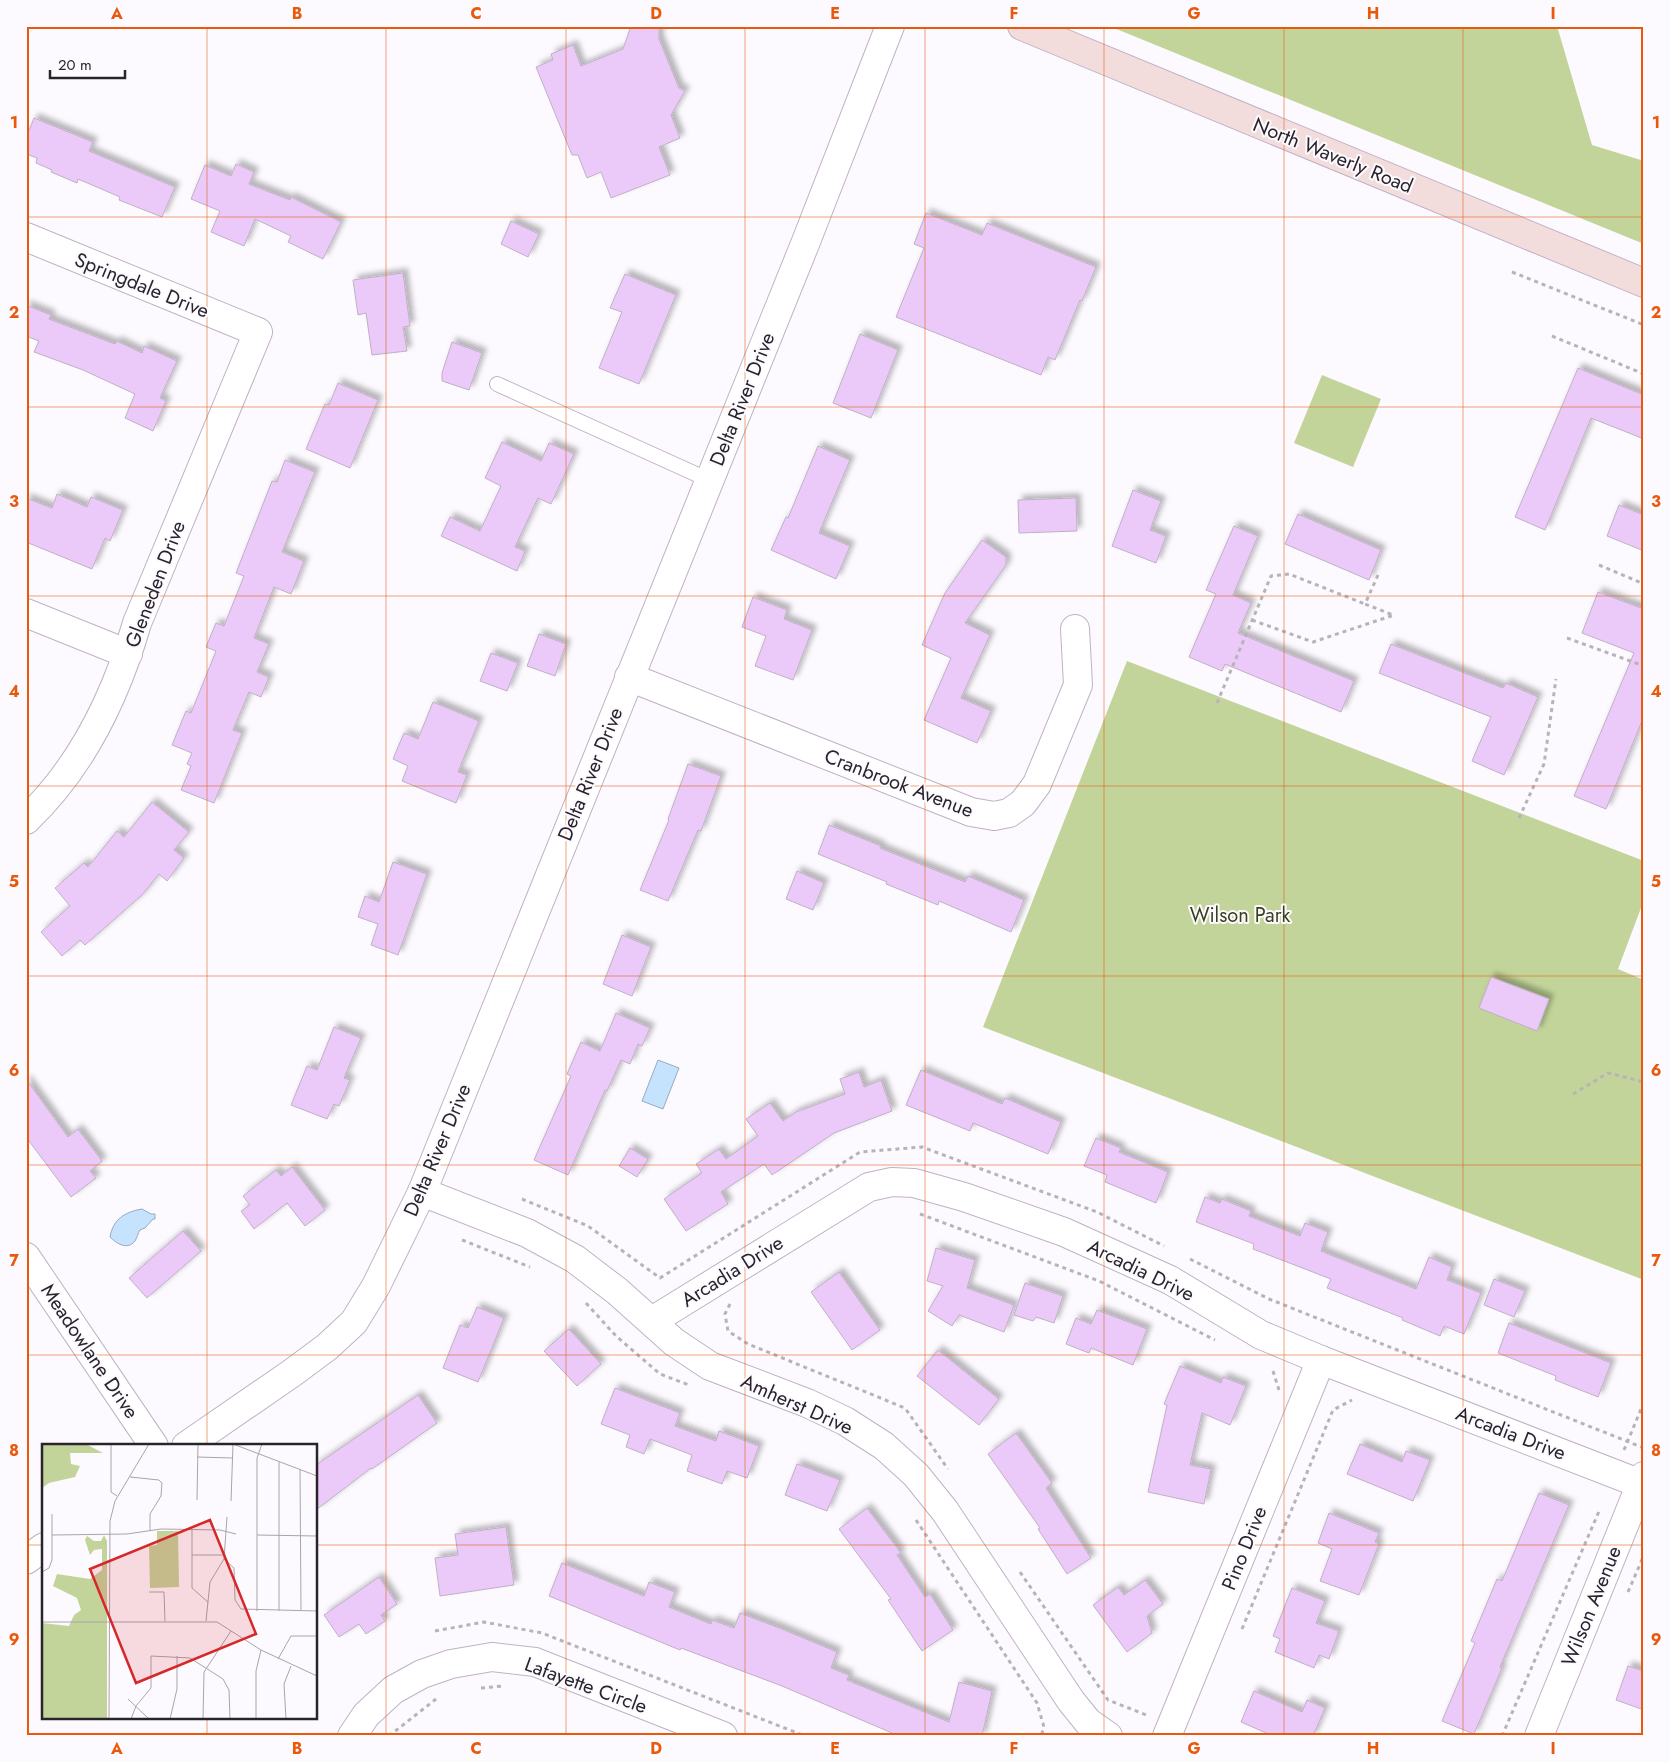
<svg xmlns="http://www.w3.org/2000/svg" width="1670" height="1762" viewBox="0 0 1670 1762" font-family="Jost,sans-serif">
	<style>
		.green { fill: #c2d49a }
		.water { fill: #c6e3fe; stroke: #97aabf }
		.building { fill: #ebc9f9; stroke: #bfb0c5; filter: url(#shadow) }
		.lines { fill: none; stroke-linecap: round; stroke-linejoin: round }
		.service-casing { stroke: #c0b1c6; stroke-width: 16 }
		.minor-casing { stroke: #c0b1c6; stroke-width: 30 }
		.tertiary-casing { stroke: #c0b1c6; stroke-width: 30 }
		.secondary-casing { stroke: #c0b1c6; stroke-width: 30 }
		.path { stroke: #b7b3b9; stroke-width: 3; stroke-dasharray: 4 4; stroke-linecap: butt }
		.service { stroke: #fff; stroke-width: 14 }
		.minor { stroke: #fff; stroke-width: 28 }
		.tertiary { stroke: #fff; stroke-width: 28 }
		.secondary { stroke: #f3dddc; stroke-width: 28 }
		.grid { fill: none; stroke: #e8590c; stroke-width: 1; stroke-opacity: 0.55 }
		.labels { text-anchor: middle; stroke-width: 4; stroke-linejoin: round; paint-order: stroke }
		.street-label { font-size: 20px; fill: #29242c; stroke: #fdfaff }
		.park-label { font-size: 20px; fill: #37411b; stroke: #fdfaff }
		.inset-road { fill: none; stroke: #a8a4ab; stroke-width: 1 }
		.view { fill: #d62828; fill-opacity: 0.15; stroke: #d62828; stroke-width: 2.5 }
		.inset-edge { fill: none; stroke: #29242c; stroke-width: 2.5 }
		.neatline { fill: none; stroke: #e8590c; stroke-width: 2 }
		.grid-label { font-size: 16px; text-anchor: middle; font-weight: bold; fill: #e8590c }
	</style>
	<defs>
		<filter id="shadow"><feDropShadow dx="4.5" dy="-4.5" stdDeviation="2.5" flood-color="#0004"/></filter>
	</defs>
	<rect width="100%" height="100%" fill="#fdfaff"/>
	<g class="green">
		<polygon points="1109,26 1557,26 1592,145 1644,161 1644,244"/>
		<polygon points="1322,375 1381,399 1353,467 1294,443"/>
		<polygon points="1127,661 1644,861 1644,900 1618,969 1644,980 1644,1280 983,1027"/>
	</g>
	<g class="water">
		<polygon points="658,1060 679,1068 663,1109 642,1101"/>
		<path d="M142,1209L151,1214H155V1219H153L145,1228L140,1230C138,1233 137,1238 135,1241C127,1251 116,1243 110,1237C113,1219 125,1212 142,1209Z"/>
	</g>
	<g class="building">
		<polygon points="631,26 659,26 659,39 679,88 685,91 671,115 680,138 659,147 670,175 611,198 601,172 587,178 578,155 572,155 536,67 553,60 551,54 573,45 581,66 623,49"/>
		<polygon points="34,118 93,142 89,151 175,187 162,217 119,200 120,197 78,179 77,183 51,172 52,170 36,163 37,158 26,154 26,138"/>
		<polygon points="236,164 254,172 249,184 290,200 291,197 341,222 323,259 288,242 291,236 255,219 244,246 211,232 220,211 191,199 205,165 231,176"/>
		<polygon points="926,213 982,235 987,223 1096,267 1082,301 1080,300 1055,360 1048,357 1041,375 896,317 924,248 914,244"/>
		<polygon points="511,221 539,234 528,257 501,244"/>
		<polygon points="403,273 410,326 403,327 407,351 372,355 366,313 358,315 353,280"/>
		<polygon points="625,274 676,295 639,384 599,368 622,312 610,308"/>
		<polygon points="26,305 51,315 49,319 115,344 117,341 142,353 144,346 177,361 160,398 166,401 153,431 125,418 135,394 83,370 34,352 39,341 26,336"/>
		<polygon points="860,334 898,350 871,418 833,403"/>
		<polygon points="452,342 482,353 469,390 442,381 442,373"/>
		<polygon points="1578,368 1644,395 1644,439 1591,418 1545,530 1515,517"/>
		<polygon points="338,383 378,400 350,468 306,449 325,404 329,405"/>
		<polygon points="502,442 541,461 549,443 574,454 551,504 538,498 515,547 525,551 517,571 441,536 450,517 480,531 501,486 485,478"/>
		<polygon points="818,446 850,460 819,533 850,546 836,579 771,550 786,517 788,518"/>
		<polygon points="285,460 315,472 282,552 304,561 291,594 274,587 254,638 269,644 257,672 269,677 261,697 249,692 233,730 242,733 214,803 181,790 191,766 187,764 192,753 172,745 186,711 191,713 216,651 206,647 216,623 224,626 244,576 236,573 272,481 277,482"/>
		<polygon points="1133,490 1161,501 1150,530 1166,536 1156,563 1112,546"/>
		<polygon points="57,494 87,507 91,497 123,510 110,541 105,538 92,569 26,542 26,498 52,508"/>
		<polygon points="1076,498 1077,531 1019,533 1018,500"/>
		<polygon points="1619,505 1644,515 1644,551 1607,536"/>
		<polygon points="1298,514 1381,550 1369,580 1285,544"/>
		<polygon points="1234,526 1258,536 1233,595 1251,603 1238,633 1354,681 1341,712 1225,664 1222,671 1189,657 1216,594 1206,590"/>
		<polygon points="982,540 1006,557 1006,565 965,623 990,635 961,698 991,711 977,743 924,720 951,658 922,645 945,593"/>
		<polygon points="1598,592 1644,609 1644,716 1606,809 1574,796 1634,653 1582,633"/>
		<polygon points="753,597 787,610 784,619 812,630 793,680 755,666 766,636 742,627"/>
		<polygon points="539,634 566,644 555,676 527,666"/>
		<polygon points="1391,644 1503,688 1506,683 1538,697 1504,775 1472,761 1491,717 1379,673"/>
		<polygon points="491,653 518,663 507,691 480,681"/>
		<polygon points="433,702 479,721 458,772 467,775 456,803 402,781 408,766 393,759 404,733 418,739"/>
		<polygon points="688,764 721,776 701,831 698,830 668,901 640,890 669,820 668,819"/>
		<polygon points="152,802 189,832 174,850 184,858 167,881 159,874 142,895 85,945 80,940 62,956 41,932 70,906 55,888 84,863 88,867 117,831 124,837"/>
		<polygon points="829,825 881,846 880,848 965,882 968,876 1024,900 1011,932 939,901 938,905 886,884 887,882 818,854"/>
		<polygon points="393,862 427,874 398,955 371,945 378,924 358,917 365,896 379,902"/>
		<polygon points="797,871 824,883 813,910 786,899"/>
		<polygon points="622,935 651,947 632,996 603,984"/>
		<polygon points="1491,977 1549,999 1537,1031 1479,1008"/>
		<polygon points="616,1013 650,1028 642,1046 638,1044 630,1064 621,1060 607,1091 605,1090 568,1175 534,1160 571,1076 567,1074 581,1042 600,1051"/>
		<polygon points="334,1027 361,1038 344,1078 350,1080 339,1106 334,1104 327,1119 291,1105 307,1066 317,1070"/>
		<polygon points="921,1070 1002,1104 1005,1098 1061,1122 1048,1154 973,1123 970,1131 906,1105"/>
		<polygon points="859,1072 864,1087 881,1080 892,1111 834,1133 772,1175 764,1164 721,1192 728,1204 686,1231 664,1199 702,1173 696,1164 719,1149 726,1159 758,1136 746,1119 770,1103 783,1121 796,1112 845,1094 840,1079"/>
		<polygon points="26,1079 68,1137 78,1129 102,1161 90,1171 96,1178 71,1197 26,1137"/>
		<polygon points="1096,1138 1121,1148 1119,1152 1168,1172 1156,1203 1105,1182 1107,1175 1084,1166"/>
		<polygon points="630,1148 648,1159 637,1177 619,1166"/>
		<polygon points="292,1167 325,1210 305,1226 287,1203 254,1229 241,1211 250,1205 243,1196 276,1170 281,1176"/>
		<polygon points="1205,1197 1220,1203 1222,1199 1251,1211 1249,1216 1300,1236 1305,1223 1328,1232 1321,1251 1416,1289 1429,1257 1452,1267 1447,1280 1481,1293 1464,1334 1444,1326 1440,1336 1402,1320 1403,1318 1327,1288 1331,1279 1253,1249 1254,1244 1196,1222"/>
		<polygon points="183,1231 201,1251 147,1298 129,1278"/>
		<polygon points="936,1248 975,1260 967,1288 1014,1305 1004,1332 959,1315 952,1326 928,1311 943,1286 927,1281"/>
		<polygon points="839,1272 880,1330 852,1350 811,1292"/>
		<polygon points="1494,1279 1525,1291 1514,1317 1484,1305"/>
		<polygon points="1025,1283 1063,1296 1054,1323 1036,1317 1033,1321 1014,1315"/>
		<polygon points="477,1307 504,1318 478,1382 443,1368 460,1325 468,1328"/>
		<polygon points="1097,1310 1147,1329 1133,1365 1091,1348 1089,1353 1066,1344 1076,1318 1091,1324"/>
		<polygon points="1509,1323 1611,1363 1598,1397 1555,1380 1556,1376 1498,1353"/>
		<polygon points="569,1329 601,1364 577,1386 544,1351"/>
		<polygon points="938,1350 999,1399 979,1425 917,1376"/>
		<polygon points="1180,1366 1221,1383 1223,1377 1246,1386 1230,1425 1202,1413 1190,1465 1211,1469 1204,1504 1148,1492 1167,1405 1164,1404"/>
		<polygon points="615,1388 680,1413 675,1426 716,1441 719,1431 759,1446 747,1478 727,1471 722,1484 687,1471 692,1455 650,1439 644,1454 626,1447 630,1435 601,1424"/>
		<polygon points="418,1395 437,1423 372,1469 371,1468 316,1510 316,1465"/>
		<polygon points="1016,1433 1052,1483 1046,1488 1091,1558 1067,1574 1038,1529 1040,1528 988,1454"/>
		<polygon points="1360,1444 1402,1462 1406,1451 1430,1460 1413,1501 1347,1474"/>
		<polygon points="797,1464 840,1480 827,1511 785,1495"/>
		<polygon points="1539,1493 1569,1505 1500,1667 1502,1668 1474,1734 1442,1721 1475,1643 1471,1641 1497,1579 1502,1581"/>
		<polygon points="867,1508 901,1553 897,1555 925,1597 930,1594 953,1630 922,1651 888,1600 891,1599 839,1529"/>
		<polygon points="1329,1513 1379,1533 1375,1542 1379,1544 1359,1595 1320,1581 1332,1549 1318,1543"/>
		<polygon points="506,1527 514,1585 440,1596 435,1558 458,1555 455,1534"/>
		<polygon points="562,1563 644,1596 649,1582 675,1592 669,1607 711,1624 712,1620 734,1628 740,1613 782,1629 837,1652 831,1668 849,1675 847,1680 949,1722 959,1682 992,1691 982,1736 899,1736 782,1686 681,1648 680,1650 549,1596"/>
		<polygon points="379,1577 397,1604 381,1615 385,1621 366,1634 359,1624 339,1637 324,1615"/>
		<polygon points="1145,1580 1163,1604 1147,1616 1152,1633 1127,1652 1093,1605 1118,1587 1124,1595"/>
		<polygon points="1292,1588 1325,1601 1316,1623 1339,1631 1329,1659 1319,1655 1314,1668 1275,1652 1280,1639 1273,1636"/>
		<polygon points="1628,1666 1644,1671 1644,1710 1616,1700"/>
		<polygon points="1254,1691 1302,1712 1307,1700 1325,1708 1313,1736 1273,1736 1241,1722"/>
	</g>
	<g class="lines">
		<g class="service-casing">
			<polyline id="service" points="497,384 709,480"/>
		</g>
		<g class="minor-casing">
			<g id="minor">
				<path d="M26,237L258,332L137,623C116,696 82,767 26,820"/>
				<polyline points="26,613 128,654"/>
				<polyline points="629,677 971,812 994,816 1009,813 1023,803 1037,784 1078,685 1075,629"/>
				<polyline points="422,1192 527,1233 575,1259 617,1291 674,1342 710,1366 807,1403 845,1421 884,1446 916,1475 945,1511 1071,1701 1088,1722 1108,1736"/>
				<polyline points="26,1257 154,1446"/>
				<polyline points="652,1321 869,1187 892,1182 914,1183 964,1197 1064,1232 1170,1280 1261,1335 1321,1360 1641,1484"/>
				<polyline points="352,1736 366,1715 393,1690 422,1674 451,1664 492,1657 535,1662 723,1736"/>
				<polyline points="1167,1736 1321,1360"/>
				<polyline points="1539,1736 1644,1476"/>
			</g>
		</g>
		<g class="tertiary-casing">
			<g id="tertiary">
				<polyline points="186,1446 292,1373 327,1347 354,1322 376,1286 422,1192 805,244 890,26"/>
				<polyline points="26,1560 44,1547"/>
			</g>
		</g>
		<g class="secondary-casing">
			<polyline id="secondary" points="1022,26 1644,283"/>
		</g>
		<g class="path">
			<polyline points="1512,272 1644,325"/>
			<polyline points="1552,336 1644,374"/>
			<polyline points="1599,565 1644,584"/>
			<polyline points="1378,575 1365,604 1393,615"/>
			<polyline points="1252,620 1313,642 1394,615"/>
			<polyline points="1567,638 1644,666"/>
			<polyline points="1217,703 1271,576 1289,574 1365,604"/>
			<polyline points="1519,818 1544,764 1556,679"/>
			<polyline points="1573,1094 1608,1073 1640,1081 1644,1083"/>
			<polyline points="522,1199 588,1226 660,1278 860,1152 922,1147 1097,1212 1164,1246"/>
			<polyline points="920,1214 1099,1281 1215,1340"/>
			<polyline points="462,1240 530,1267"/>
			<polyline points="1190,1259 1269,1299 1644,1448"/>
			<polyline points="586,1303 616,1336 660,1374 689,1385"/>
			<polyline points="730,1304 725,1314 728,1331 748,1344 905,1408 948,1469"/>
			<polyline points="1273,1371 1279,1390"/>
			<polyline points="1624,1450 1644,1402"/>
			<polyline points="916,1520 1037,1703 1044,1727 1041,1736"/>
			<polyline points="1020,1572 1108,1700 1149,1716"/>
			<polyline points="1628,1592 1644,1555"/>
			<polyline points="1242,1629 1333,1410 1352,1400"/>
			<polyline points="435,1631 484,1622 542,1633 805,1736"/>
			<polyline points="481,1688 503,1686"/>
			<polyline points="389,1736 436,1699"/>
			<polyline points="1502,1736 1600,1509"/>
		</g>
		<use href="#service" class="service"/>
		<use href="#minor" class="minor"/>
		<use href="#tertiary" class="tertiary"/>
		<use href="#secondary" class="secondary"/>
	</g>
	<path class="grid" d="M207,26V1446M386,26V1736M566,26V1736M745,26V1736M925,26V1736M1104,26V1736M1284,26V1736M1463,26V1736M26,217H1644M26,407H1644M26,596H1644M26,786H1644M26,976H1644M26,1165H1644M26,1355H1644M26,1545H44M316,1545H1644M207,1718V1736"/>
	<g class="labels">
		<g class="street-label">
			<text transform="translate(1333 155) rotate(22)" y="7">North Waverly Road</text>
			<text transform="translate(142 285) rotate(22)" y="7">Springdale Drive</text>
			<text transform="translate(742 399) rotate(-68)" y="7">Delta River Drive</text>
			<text transform="translate(155 584) rotate(-69)" y="7">Gleneden Drive</text>
			<text transform="translate(590 774) rotate(-68)" y="7">Delta River Drive</text>
			<text transform="translate(899 783) rotate(21)" y="7">Cranbrook Avenue</text>
			<text transform="translate(437 1150) rotate(-67)" y="7">Delta River Drive</text>
			<text transform="translate(1141 1270) rotate(26)" y="7">Arcadia Drive</text>
			<text transform="translate(732 1271) rotate(-32)" y="7">Arcadia Drive</text>
			<text transform="translate(90 1351) rotate(56)" y="7">Meadowlane Drive</text>
			<text transform="translate(797 1404) rotate(24)" y="7">Amherst Drive</text>
			<text transform="translate(1511 1433) rotate(21)" y="7">Arcadia Drive</text>
			<text transform="translate(1244 1548) rotate(-68)" y="7">Pino Drive</text>
			<text transform="translate(1591 1606) rotate(-68)" y="7">Wilson Avenue</text>
			<text transform="translate(586 1685) rotate(20)" y="7">Lafayette Circle</text>
		</g>
		<g class="park-label">
			<text x="1240" y="922">Wilson Park</text>
		</g>
	</g>
	<g transform="translate(42 1444)">
		<rect width="275" height="275" fill="#fdfaff"/>
		<path d="M0,0H44L61,9H28L29,20L38,22L33,33L7,39L0,44ZM115,87H136L137,143L108,144L107,102L115,101ZM62,91L65,97V275H0V179L27,182L32,171L39,166L35,154L11,142L15,130L48,135L60,126V105L52,106L48,111L43,96L45,92L52,97H59Z" fill="#c2d49a"/>
		<path class="inset-road" d="M69,0V48L75,52M191,0L275,32M155,13L191,14M237,18V167M258,25L259,167M88,33L117,36L120,39L119,52L108,70V87M155,56L156,0M189,57L191,0M150,86V144L166,158M10,91L85,90L119,85L178,86L194,90M215,91L275,92M150,111H182M182,115L192,124L193,156L199,165L275,167M0,128L7,124L10,116V70M107,148H122L123,177M215,167V14L220,0M164,177L168,138L182,115L185,73M0,178H175L219,206L275,232M236,215L249,192H275M86,255L107,275M67,275L68,77L73,57L107,0M89,275L94,262L109,244V212L148,214L181,235L187,246L188,275M128,275L135,245V212M161,275L162,228L189,187M214,275V227L219,206M244,275L242,240L249,222"/>
		<path class="view" d="M168,76L214,190L94,239L48,125Z"/>
		<rect width="275" height="275" class="inset-edge"/>
	</g>
	<rect width="1670" height="1762" fill="none" stroke="#fdfaff" stroke-width="55"/>
	<path d="M50 70v8h75v-8" fill="none" stroke="#29242c" stroke-width="2.5"/>
	<text x="58" y="70" font-size="15" fill="#29242c" stroke="#fdfaff" stroke-width="4" paint-order="stroke">20 m</text>
	<rect x="28" y="28" width="1614" height="1706" class="neatline"/>
	<g class="grid-label">
		<text x="117" y="19">A</text>
		<text x="297" y="19">B</text>
		<text x="476" y="19">C</text>
		<text x="656" y="19">D</text>
		<text x="835" y="19">E</text>
		<text x="1014" y="19">F</text>
		<text x="1194" y="19">G</text>
		<text x="1373" y="19">H</text>
		<text x="1553" y="19">I</text>
		<text x="14" y="128">1</text>
		<text x="1656" y="128">1</text>
		<text x="14" y="318">2</text>
		<text x="1656" y="318">2</text>
		<text x="14" y="507">3</text>
		<text x="1656" y="507">3</text>
		<text x="14" y="697">4</text>
		<text x="1656" y="697">4</text>
		<text x="14" y="887">5</text>
		<text x="1656" y="887">5</text>
		<text x="14" y="1076">6</text>
		<text x="1656" y="1076">6</text>
		<text x="14" y="1266">7</text>
		<text x="1656" y="1266">7</text>
		<text x="14" y="1456">8</text>
		<text x="1656" y="1456">8</text>
		<text x="14" y="1645">9</text>
		<text x="1656" y="1645">9</text>
		<text x="117" y="1754">A</text>
		<text x="297" y="1754">B</text>
		<text x="476" y="1754">C</text>
		<text x="656" y="1754">D</text>
		<text x="835" y="1754">E</text>
		<text x="1014" y="1754">F</text>
		<text x="1194" y="1754">G</text>
		<text x="1373" y="1754">H</text>
		<text x="1553" y="1754">I</text>
	</g>
</svg>
